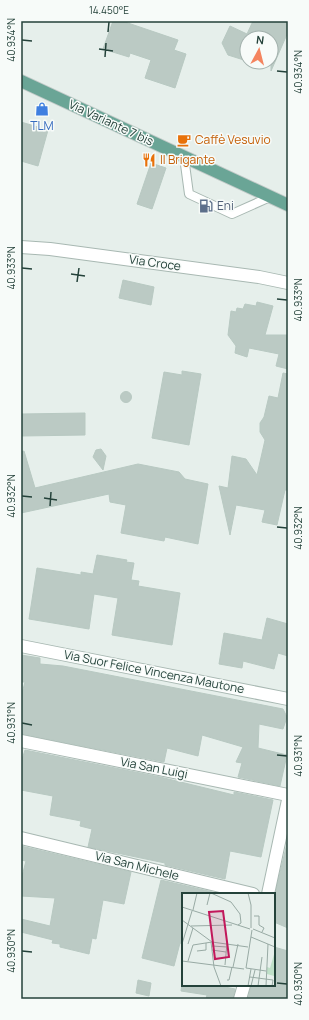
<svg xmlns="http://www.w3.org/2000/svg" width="309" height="1020" viewBox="0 0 309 1020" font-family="Manrope,sans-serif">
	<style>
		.building { fill: #bbcac4; stroke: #b8c9c2 }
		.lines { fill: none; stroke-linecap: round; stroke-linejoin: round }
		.service-casing { stroke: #a8b8b2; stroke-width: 10 }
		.minor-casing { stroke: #a8b8b2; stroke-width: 14 }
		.primary-casing { stroke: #c2cac8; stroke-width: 14 }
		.service { stroke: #fff; stroke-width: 8 }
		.minor { stroke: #fff; stroke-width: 12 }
		.primary { stroke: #6aa596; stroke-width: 12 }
		.ticks { fill: none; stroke: #24423a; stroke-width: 1.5 }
		.labels { text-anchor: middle; stroke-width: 3; stroke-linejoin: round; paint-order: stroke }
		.street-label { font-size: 12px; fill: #24423a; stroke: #f7fbf9 }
		.shop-label { font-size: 12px; fill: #366cbe; stroke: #f7fbf9 }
		.food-label { font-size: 12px; fill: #c56008; stroke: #f7fbf9; text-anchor: start }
		.service-label { font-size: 12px; fill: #4e5e75; stroke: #f7fbf9; text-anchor: start }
		.inset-road { fill: none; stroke: #98aaa4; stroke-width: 1 }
		.view { fill: #c2185b; fill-opacity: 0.15; stroke: #c2185b; stroke-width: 2 }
		.inset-edge { fill: none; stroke: #24423a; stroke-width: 2 }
		.neatline { fill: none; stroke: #24423a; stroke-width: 1.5 }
		.ticks-label { font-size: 10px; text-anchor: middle; fill: #24423a }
	</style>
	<rect width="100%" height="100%" fill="#e6efeb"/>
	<g class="building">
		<polygon points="113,21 122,21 178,40 174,50 186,54 175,88 145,78 151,60 130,53 129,57 103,49"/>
		<polygon points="253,21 288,21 288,32 271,71 271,38 247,38 247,61 228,55 222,43 230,26 247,34"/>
		<polygon points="21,122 48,130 38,166 21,161"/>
		<polygon points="151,163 166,168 152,209 137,204"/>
		<polygon points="123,280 154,287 151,305 119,298"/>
		<polygon points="257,302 273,306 265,335 288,335 288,369 276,366 279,354 249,348 247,357 235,353 236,346 228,335 231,311 236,312 237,308 243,309 245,304 256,306"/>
		<polygon points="182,371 201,374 189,445 152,438 164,372 182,375"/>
		<polygon points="283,373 288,374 288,490 285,490 277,525 262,522 265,510 236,505 230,535 219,486 228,488 232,456 246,459 257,475 265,440 260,432 260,423 264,417 269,396 278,398"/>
		<circle cx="126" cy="397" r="5.5"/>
		<polygon points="85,413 85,435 21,436 21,414"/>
		<polygon points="101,449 106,456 103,470 93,457 96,450"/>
		<polygon points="24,451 35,488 138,464 179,472 185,479 208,484 198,544 165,537 164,541 121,533 126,505 110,502 109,494 21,513 21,452"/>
		<polygon points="97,555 127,560 126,562 134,563 131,580 139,581 138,586 180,593 172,645 112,635 118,598 94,594 89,629 29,619 37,568 81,575 81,572 93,574"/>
		<polygon points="267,618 288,624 288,656 278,653 274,669 243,661 242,668 219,664 224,633 262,640"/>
		<polygon points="21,655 40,658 40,664 63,666 283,709 287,717 283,729 259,724 258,748 287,755 280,786 238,777 242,763 236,762 243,747 202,735 198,756 167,748 164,762 21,734 21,697 25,682 21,682"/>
		<polygon points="25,750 160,777 234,795 234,792 273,800 261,857 230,851 225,879 165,865 165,863 88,847 92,829 80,826 81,821 50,815 53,796 21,790 21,763"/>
		<polygon points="288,839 288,928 274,922 274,898"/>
		<polygon points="21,846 131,872 124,904 103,900 96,939 92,938 89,954 60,947 60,944 52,943 53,940 21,932 21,919 50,926 55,898 21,896 21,880 26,861 21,860"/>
		<polygon points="161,880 221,894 183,894 183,944 180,943 174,966 142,958"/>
		<polygon points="274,947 288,951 288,999 248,999 251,985 274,985"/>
		<polygon points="138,980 151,983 149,996 136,993"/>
		<polygon points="182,985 215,985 235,989 233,999 206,999 207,995 181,991"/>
	</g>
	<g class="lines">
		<g class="service-casing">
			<polyline id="service" points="184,157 189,194 232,214 270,197"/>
		</g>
		<g class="minor-casing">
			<g id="minor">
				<polyline points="21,247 50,249 259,277 288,283"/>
				<polyline points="21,646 288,699"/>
				<polyline points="21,741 288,795"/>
				<polyline points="21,838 253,894"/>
				<polyline points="268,894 288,800"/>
				<polyline points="240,999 244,985"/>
			</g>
		</g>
		<g class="primary-casing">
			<polyline id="primary" points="21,81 288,205"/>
		</g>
		<use href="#service" class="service"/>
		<use href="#minor" class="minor"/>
		<use href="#primary" class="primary"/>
	</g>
	<path class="ticks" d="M108,32L109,22M22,40L32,41M99,49L113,51M105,57L106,43M277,71L287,72M22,268L32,269M71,274L85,276M77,282L79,268M277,299L287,300M22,496L32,497M44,498L57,500M50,506L51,492M277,527L287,528M22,723L32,725M277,755L287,756M22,951L32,952M277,983L287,984"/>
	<defs>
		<g id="shop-bare" transform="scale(1.08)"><path d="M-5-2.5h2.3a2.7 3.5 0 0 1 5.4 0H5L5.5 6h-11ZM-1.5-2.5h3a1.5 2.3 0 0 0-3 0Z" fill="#3f7fe0" stroke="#f7fbf9" stroke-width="2.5" paint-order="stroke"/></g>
		<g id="cafe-bare" transform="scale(1.08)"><path d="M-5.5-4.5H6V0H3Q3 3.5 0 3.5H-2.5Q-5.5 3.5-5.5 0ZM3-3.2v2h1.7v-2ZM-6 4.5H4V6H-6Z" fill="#e8710a" stroke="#f7fbf9" stroke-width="2.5" paint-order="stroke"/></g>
		<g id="restaurant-bare" transform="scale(1.08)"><path d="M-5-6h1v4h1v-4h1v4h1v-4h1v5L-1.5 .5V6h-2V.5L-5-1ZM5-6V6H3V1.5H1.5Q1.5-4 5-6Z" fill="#e8710a" stroke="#f7fbf9" stroke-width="2.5" paint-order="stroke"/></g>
		<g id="fuel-bare" transform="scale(1.08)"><path d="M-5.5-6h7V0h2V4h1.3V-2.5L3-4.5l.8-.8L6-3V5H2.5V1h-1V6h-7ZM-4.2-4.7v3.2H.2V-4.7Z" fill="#5c6f8a" stroke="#f7fbf9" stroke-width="2.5" paint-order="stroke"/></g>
	</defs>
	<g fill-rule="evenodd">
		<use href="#shop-bare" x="42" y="109"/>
		<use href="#cafe-bare" x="184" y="140"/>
		<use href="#restaurant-bare" x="149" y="160"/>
		<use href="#fuel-bare" x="206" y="206"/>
	</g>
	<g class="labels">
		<g class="street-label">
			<text transform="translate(111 123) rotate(25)" y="4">Via Variante 7 bis</text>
			<text transform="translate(155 263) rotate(8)" y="4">Via Croce</text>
			<text transform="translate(154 672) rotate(11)" y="4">Via Suor Felice Vincenza Mautone</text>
			<text transform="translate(154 768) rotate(11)" y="4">Via San Luigi</text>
			<text transform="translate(137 866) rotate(14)" y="4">Via San Michele</text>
		</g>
		<g class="shop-label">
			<text x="42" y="130">TLM</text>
		</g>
		<g class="food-label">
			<text x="195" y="144">Caffè Vesuvio</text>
			<text x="160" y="164">Il Brigante</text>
		</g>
		<g class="service-label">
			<text x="217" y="210">Eni</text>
		</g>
	</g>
	<g transform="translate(182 893)">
		<rect width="93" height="93" fill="#e6efeb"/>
		<path d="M93,58L92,71L93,88L92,83L85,81V74L88,75Z" fill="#bfe0c8"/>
		<path class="inset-road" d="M29,0L49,9L58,21L59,30L56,32M66,0L69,12V35M25,12L28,0M0,14L68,36M11,17L15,0M72,23H77V32L82,35L80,39M0,27L30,49L66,54M9,33L50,32M71,36L93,45M69,44L93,54M29,49L32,74L39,93M0,51L10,18M6,51L11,35M30,53L45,54M30,57L44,59M15,58L24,57V50M0,68L62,76M6,68L11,52L30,49M43,72L45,50M51,74L56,51M64,75L70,37M64,75L84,78M68,84L91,87L90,93M45,87H47L50,74M66,93L69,76M69,93L73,77M76,93L80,64M84,93L86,51"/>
		<path class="view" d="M41,18L47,64L33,66L27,19Z"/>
		<rect width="93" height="93" class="inset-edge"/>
	</g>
	<rect width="309" height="1020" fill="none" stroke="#f7fbf9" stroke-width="44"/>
	<g transform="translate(259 50) rotate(7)"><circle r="19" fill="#f7fbf9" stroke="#a3b1ad"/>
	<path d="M0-3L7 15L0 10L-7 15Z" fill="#f4845f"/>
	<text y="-6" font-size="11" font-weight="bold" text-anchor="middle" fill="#24423a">N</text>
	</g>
	<rect x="22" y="22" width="265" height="976" class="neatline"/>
	<g class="ticks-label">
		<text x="109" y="14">14.450°E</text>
		<text transform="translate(11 40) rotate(-90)" y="4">40.934°N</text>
		<text transform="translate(298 72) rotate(-90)" y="4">40.934°N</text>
		<text transform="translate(11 268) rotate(-90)" y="4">40.933°N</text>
		<text transform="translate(298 300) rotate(-90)" y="4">40.933°N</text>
		<text transform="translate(11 496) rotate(-90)" y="4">40.932°N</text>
		<text transform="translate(298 528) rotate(-90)" y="4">40.932°N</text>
		<text transform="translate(11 723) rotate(-90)" y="4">40.931°N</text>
		<text transform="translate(298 756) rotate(-90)" y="4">40.931°N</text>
		<text transform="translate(11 951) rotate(-90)" y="4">40.930°N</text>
		<text transform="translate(298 984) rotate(-90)" y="4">40.930°N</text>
	</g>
</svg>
